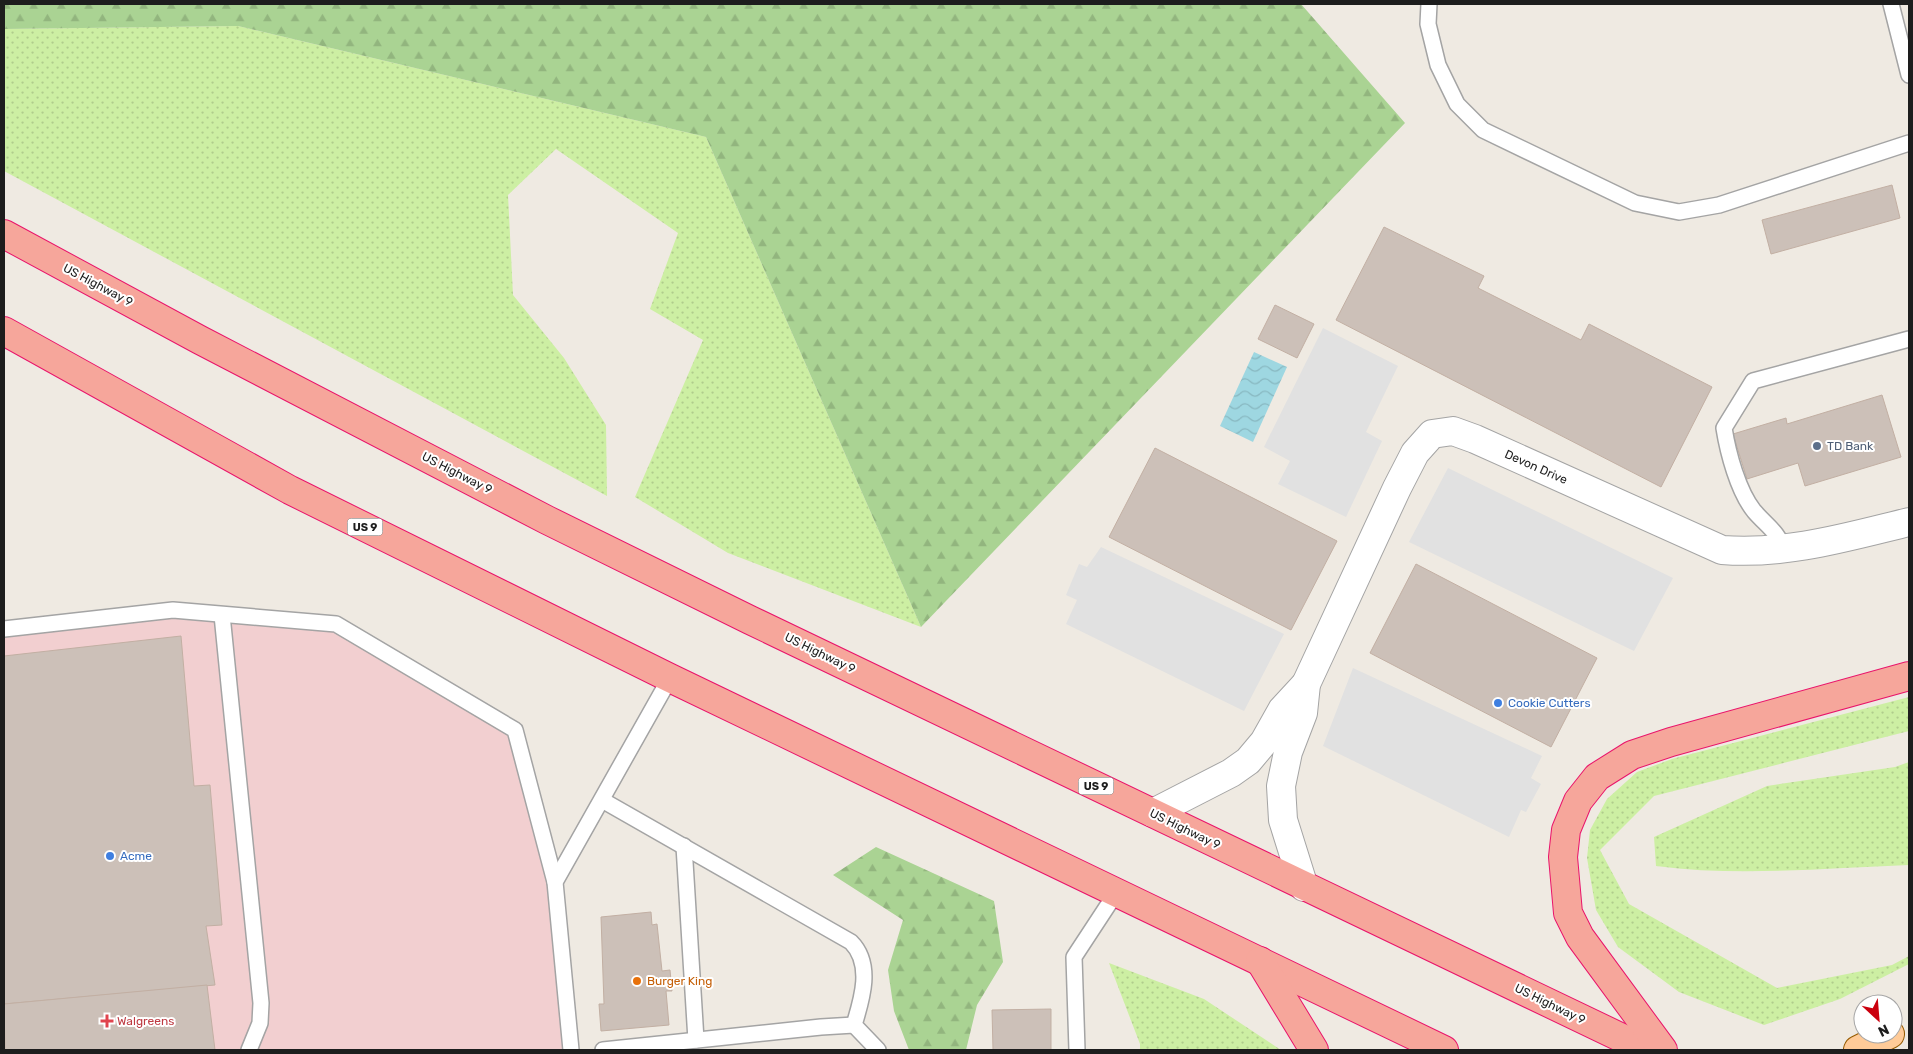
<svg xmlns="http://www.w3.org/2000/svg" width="1913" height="1054" viewBox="0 0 1913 1054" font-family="Rubik,sans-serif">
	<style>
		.commercial { fill: #f2cfd0 }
		.grass { fill: url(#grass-dots) }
		.forest { fill: url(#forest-firs) }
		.parking { fill: #e1e1e1 }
		.water { fill: url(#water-waves) }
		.building { fill: #ccc0b8; stroke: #c2afa3 }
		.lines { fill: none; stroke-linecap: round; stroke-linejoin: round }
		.service-casing { stroke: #a4a4a4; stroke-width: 18 }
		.minor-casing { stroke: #a4a4a4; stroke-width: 30 }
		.primary-casing { stroke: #975b00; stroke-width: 30 }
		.trunk-casing { stroke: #e9146b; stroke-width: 30 }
		.service { stroke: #fff; stroke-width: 15 }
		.minor { stroke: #fff; stroke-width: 28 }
		.primary { stroke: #ffcb98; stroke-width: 28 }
		.trunk { stroke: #f6a69b; stroke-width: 28 }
		.service-dot { fill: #5c6f8a; stroke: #fff; stroke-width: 2 }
		.shop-dot { fill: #3f7fe0; stroke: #fff; stroke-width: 2 }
		.food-dot { fill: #e8710a; stroke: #fff; stroke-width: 2 }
		.health-dot { fill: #e0444e; stroke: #fff; stroke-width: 2 }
		.labels { text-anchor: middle; stroke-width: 4; stroke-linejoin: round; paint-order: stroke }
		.shield { fill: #fff; stroke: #616161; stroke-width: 1 }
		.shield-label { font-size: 11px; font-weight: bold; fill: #1d1d1d }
		.street-label { font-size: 12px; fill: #1d1d1d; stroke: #fff }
		.service-label { font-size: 12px; fill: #4e5e75; stroke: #fff; text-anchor: start }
		.shop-label { font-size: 12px; fill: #366cbe; stroke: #fff; text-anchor: start }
		.food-label { font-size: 12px; fill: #c56008; stroke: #fff; text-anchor: start }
		.health-label { font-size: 12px; fill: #be3a42; stroke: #fff; text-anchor: start }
	</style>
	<defs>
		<pattern id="grass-dots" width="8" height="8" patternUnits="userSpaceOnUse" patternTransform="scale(1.25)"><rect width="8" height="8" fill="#cdefa3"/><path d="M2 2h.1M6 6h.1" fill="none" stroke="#b0cc8c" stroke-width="1.8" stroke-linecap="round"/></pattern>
		<pattern id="forest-firs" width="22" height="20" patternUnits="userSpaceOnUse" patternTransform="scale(1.25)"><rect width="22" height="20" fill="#aad393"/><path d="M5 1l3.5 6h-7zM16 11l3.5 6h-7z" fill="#92b57e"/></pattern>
		<pattern id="water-waves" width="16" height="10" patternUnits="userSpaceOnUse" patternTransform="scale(1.25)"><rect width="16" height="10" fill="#9ed7e1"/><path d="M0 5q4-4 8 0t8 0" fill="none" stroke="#88b8c1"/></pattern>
	</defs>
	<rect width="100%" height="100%" fill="#efeae2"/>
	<polygon class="commercial" points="173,610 336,624 515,730 555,882 573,1050 4,1050 4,629"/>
	<g class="grass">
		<polygon points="238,26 706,137 921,627 728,553 635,497 703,340 650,309 678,233 556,149 508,195 513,295 564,358 606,425 607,496 4,171 4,29"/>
		<polygon points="1909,697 1909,731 1654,796 1600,850 1629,904 1777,988 1892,965 1909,956 1909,964 1840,999 1764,1025 1679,992 1618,947 1596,910 1587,858 1590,830 1607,799 1637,772 1672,759"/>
		<path d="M1909,762V865C1825,868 1739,877 1656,866L1654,837L1767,786L1895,767Z"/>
		<polygon points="1109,963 1204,999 1281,1050 1140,1050 1140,1044"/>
	</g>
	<g class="forest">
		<polygon points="4,4 1301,4 1405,123 921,627 706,137 238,26 4,29"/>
		<polygon points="876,847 994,901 1003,962 977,1005 966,1050 909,1050 894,1011 888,970 903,920 833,875"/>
	</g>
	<g class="parking">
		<polygon points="1323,328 1398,366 1366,432 1382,441 1346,517 1278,484 1290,461 1264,447"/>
		<polygon points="1448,468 1673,578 1634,651 1409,542"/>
		<polygon points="1101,547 1284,634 1244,711 1066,624 1077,600 1066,595 1079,564 1087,567"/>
		<polygon points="1353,668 1542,756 1531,778 1541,784 1526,812 1521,810 1509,837 1323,746"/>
	</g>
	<polygon class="water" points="1254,352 1287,367 1253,442 1220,426"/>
	<g class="building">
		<polygon points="1892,185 1900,218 1771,254 1762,220"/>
		<polygon points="1384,227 1484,276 1478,288 1581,340 1589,324 1712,387 1661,487 1336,320"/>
		<polygon points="1275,305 1314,324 1297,358 1258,339"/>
		<polygon points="1882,395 1901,457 1805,486 1798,463 1747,479 1733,434 1786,418 1787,424"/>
		<polygon points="1155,448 1337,541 1291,630 1109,537"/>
		<polygon points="1416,564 1597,658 1551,747 1370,653"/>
		<polygon points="181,636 194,786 210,785 222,925 206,926 215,985 4,1004 4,656"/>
		<polygon points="651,912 652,925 657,924 662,971 670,970 672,991 666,991 669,1025 601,1031 599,1004 604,1004 601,917"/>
		<polygon points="207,985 215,1050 5,1050 4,1004"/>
		<polygon points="1051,1009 1051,1050 993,1050 992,1010"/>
	</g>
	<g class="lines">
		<g class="service-casing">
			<g id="service">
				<polyline points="1429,4 1428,24 1438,65 1457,104 1483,130 1635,203 1679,212 1719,205 1909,143"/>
				<polyline points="1891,4 1909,75"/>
				<path d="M1785,550C1777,531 1767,526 1754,511C1738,491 1728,453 1724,428L1753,381L1909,339"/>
				<polyline points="222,615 261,1003 260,1023 249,1050"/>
				<polyline points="4,629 173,610 336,624 515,730 555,882"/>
				<path d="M602,800L851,942C873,964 862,999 854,1025L878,1050"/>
				<polyline points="684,846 696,1040"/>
				<polyline points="571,1050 555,882 670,678"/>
				<polyline points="603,1050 821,1027 854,1025"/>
				<polyline points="1077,1050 1074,957 1116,893"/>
			</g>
		</g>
		<g class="minor-casing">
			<g id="minor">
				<polyline points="1153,813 1231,773 1248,761 1264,742 1282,710 1306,684"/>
				<path d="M1304,887L1283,820L1281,786L1288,752L1303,713L1306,684L1397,488L1415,453L1432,434L1453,431L1475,439L1722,550C1787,555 1847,537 1909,522"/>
			</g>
		</g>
		<g class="primary-casing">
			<polyline id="primary" points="1858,1050 1890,1034"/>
		</g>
		<g class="trunk-casing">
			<g id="trunk">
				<polyline points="4,234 200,340 547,520 750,620 1647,1050"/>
				<polyline points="4,331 290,490 670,678 1444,1050"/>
				<polyline points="1260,961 1314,1050"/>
				<polyline points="1663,1050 1580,937 1568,913 1563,857 1566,830 1578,801 1597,777 1632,755 1671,742 1909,676"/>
			</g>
		</g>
		<use href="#service" class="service"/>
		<use href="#minor" class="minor"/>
		<use href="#primary" class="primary"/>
		<use href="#trunk" class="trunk"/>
	</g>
	<circle class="service-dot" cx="1817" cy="446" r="5"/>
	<g class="shop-dot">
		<circle cx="1498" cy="703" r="5"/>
		<circle cx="110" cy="856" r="5"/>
	</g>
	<circle class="food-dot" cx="637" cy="981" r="5"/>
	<path class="health-dot" d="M104.5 1013.5h5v5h5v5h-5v5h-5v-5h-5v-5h5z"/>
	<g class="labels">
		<g class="shield">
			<rect x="347.5" y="518.5" width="35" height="17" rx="4"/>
			<rect x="1078.5" y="777.5" width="35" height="17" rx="4"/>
		</g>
		<g class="shield-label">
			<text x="365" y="531">US 9</text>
			<text x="1096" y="790">US 9</text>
		</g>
		<g class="street-label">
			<text transform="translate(98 285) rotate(28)" y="4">US Highway 9</text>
			<text transform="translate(1536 467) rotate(24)" y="4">Devon Drive</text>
			<text transform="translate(457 473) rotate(27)" y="4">US Highway 9</text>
			<text transform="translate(820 653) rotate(26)" y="4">US Highway 9</text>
			<text transform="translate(1185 829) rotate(26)" y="4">US Highway 9</text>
			<text transform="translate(1550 1004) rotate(26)" y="4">US Highway 9</text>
		</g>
		<g class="service-label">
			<text x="1827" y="450">TD Bank</text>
		</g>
		<g class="shop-label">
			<text x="1508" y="707">Cookie Cutters</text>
			<text x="120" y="860">Acme</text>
		</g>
		<g class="food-label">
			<text x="647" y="985">Burger King</text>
		</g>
		<g class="health-label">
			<text x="117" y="1025">Walgreens</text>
		</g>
	</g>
	<rect width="1913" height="1054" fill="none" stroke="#1d1d1d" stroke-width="10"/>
	<g transform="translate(1878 1019) rotate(154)"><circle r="24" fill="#ffffff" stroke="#a5a5a5"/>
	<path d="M0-4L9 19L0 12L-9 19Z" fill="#cb000e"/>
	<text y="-8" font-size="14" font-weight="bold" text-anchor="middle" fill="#1d1d1d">N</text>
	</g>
</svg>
